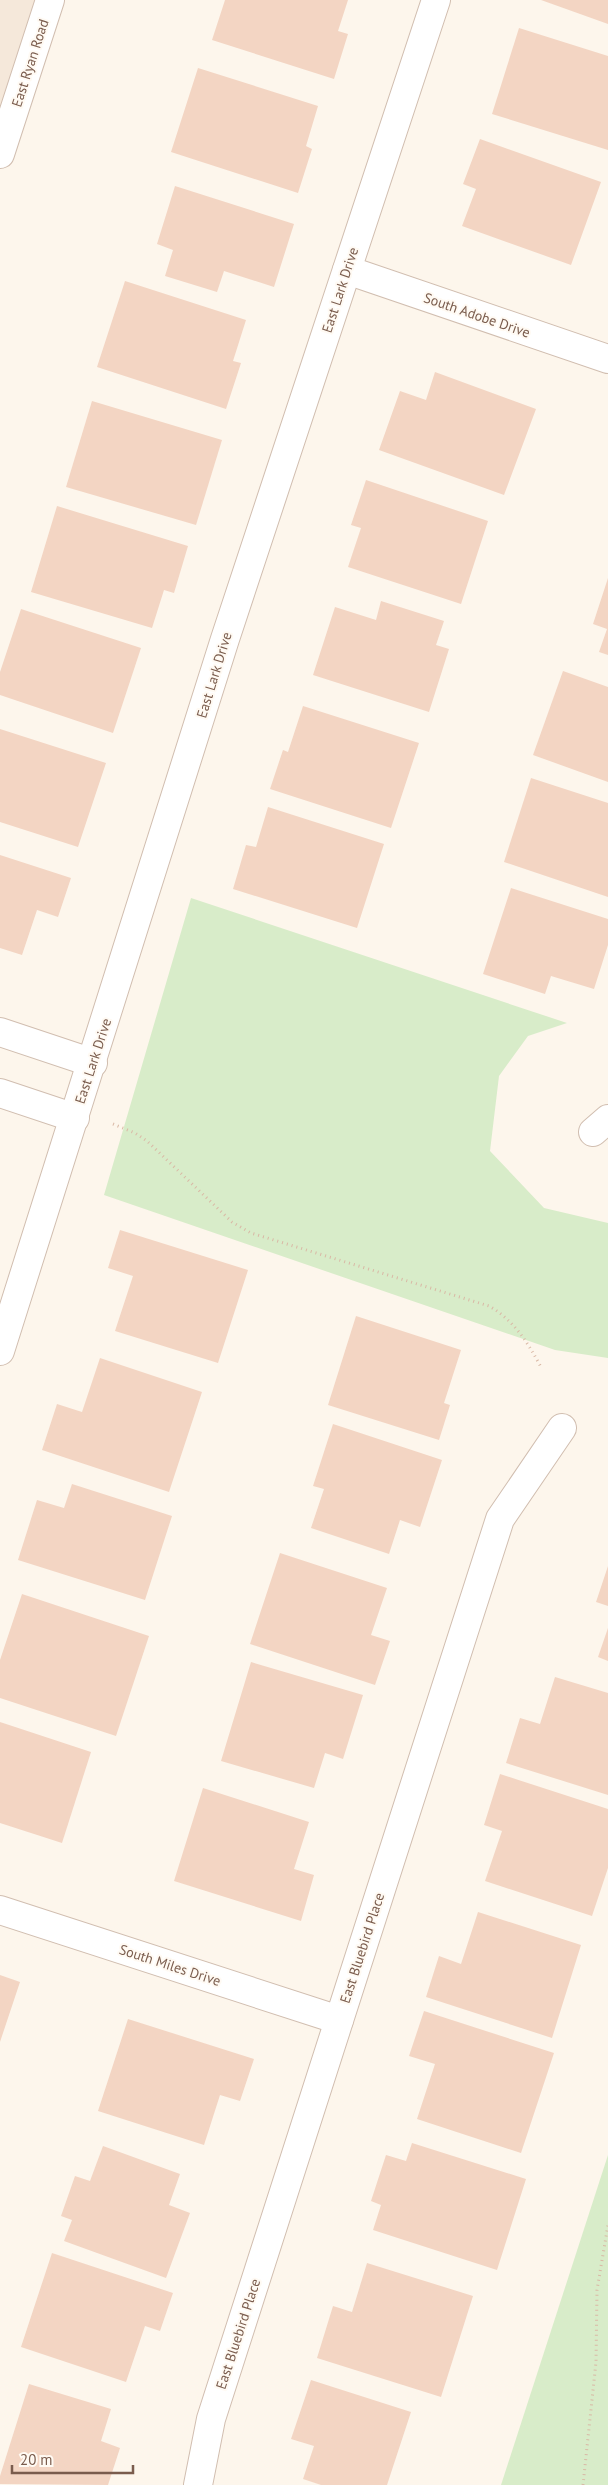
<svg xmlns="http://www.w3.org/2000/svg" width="608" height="2485" viewBox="0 0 608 2485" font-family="'PT Sans',sans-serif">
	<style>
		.residential { fill: #f5e8da }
		.green { fill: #d8ecc9 }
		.building { fill: #f3d5c3 }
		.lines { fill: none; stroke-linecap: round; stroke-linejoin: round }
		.minor-casing { stroke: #d1beb0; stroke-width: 30 }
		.path { stroke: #d9b8a5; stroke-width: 3; stroke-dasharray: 1 4; stroke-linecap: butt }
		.minor { stroke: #fff; stroke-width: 28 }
		.labels { text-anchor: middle; stroke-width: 4; stroke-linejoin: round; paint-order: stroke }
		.street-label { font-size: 14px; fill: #7a5c4d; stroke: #fffaf3 }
	</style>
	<rect width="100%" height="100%" fill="#fdf6ec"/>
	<polygon class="residential" points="0,0 50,0 0,154"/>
	<g class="green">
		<polygon points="191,898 567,1023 528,1036 499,1076 490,1151 544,1208 608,1223 608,1358 555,1350 104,1195"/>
		<polygon points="608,2155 608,2485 501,2485"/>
	</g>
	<g class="building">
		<polygon points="225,0 348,0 338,31 348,34 334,79 212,40"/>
		<polygon points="541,0 608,0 608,24"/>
		<polygon points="519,28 608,56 608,150 492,114"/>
		<polygon points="198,68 318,106 306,146 312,149 298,193 171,152"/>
		<polygon points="480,139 601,182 571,265 462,226 476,189 463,184"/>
		<polygon points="175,186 294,224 274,287 224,271 217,292 165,276 173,250 157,244"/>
		<polygon points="125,281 246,320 233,361 241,363 226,409 97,367"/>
		<polygon points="435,372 536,409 504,495 379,450 400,391 426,400"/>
		<polygon points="92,401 222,440 196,525 66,487"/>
		<polygon points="366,480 488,521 461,604 348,567 361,528 351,525"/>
		<polygon points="57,506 188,546 174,593 164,590 152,628 31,592"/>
		<polygon points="608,578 608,655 599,652 607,629 593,624"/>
		<polygon points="381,601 444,621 436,645 449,649 429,712 313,675 335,607 376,620"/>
		<polygon points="21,609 141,648 113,733 0,695 0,672"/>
		<polygon points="563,671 608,687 608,782 533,755"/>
		<polygon points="303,706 419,743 391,828 270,789 283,750 288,752"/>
		<polygon points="0,729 106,763 78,847 0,822"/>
		<polygon points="531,778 608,803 608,897 504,862"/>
		<polygon points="268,807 384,844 357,928 233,889 246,845 256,847"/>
		<polygon points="0,855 71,878 58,917 37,910 22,955 0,948"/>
		<polygon points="511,888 608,919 608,945 594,989 551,976 545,994 483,974"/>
		<polygon points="120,1230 248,1270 218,1363 115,1331 133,1276 108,1268"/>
		<polygon points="356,1316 461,1350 444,1403 450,1405 439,1440 328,1405"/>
		<polygon points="100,1358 202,1392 169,1492 42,1450 57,1404 82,1412"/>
		<polygon points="333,1424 442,1460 420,1527 400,1520 389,1554 311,1528 324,1489 313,1486"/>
		<polygon points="72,1484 172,1516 145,1600 18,1560 37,1500 64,1508"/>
		<polygon points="280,1553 387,1588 371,1635 390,1641 375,1685 250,1644"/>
		<polygon points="608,1566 608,1606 596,1602"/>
		<polygon points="22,1594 149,1636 116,1736 0,1698 0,1660"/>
		<polygon points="608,1628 608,1661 598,1657"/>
		<polygon points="251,1662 363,1695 343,1759 325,1753 314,1788 221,1761"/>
		<polygon points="555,1677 608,1693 608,1795 506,1763 520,1718 540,1724"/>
		<polygon points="0,1722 91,1752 62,1843 0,1823"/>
		<polygon points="500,1774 608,1809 608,1868 592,1916 485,1881 502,1831 484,1825"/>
		<polygon points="203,1788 309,1822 294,1869 314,1875 301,1921 174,1881"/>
		<polygon points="478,1912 581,1945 552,2038 426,1997 439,1956 461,1964"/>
		<polygon points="0,1975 20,1982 0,2042"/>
		<polygon points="424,2011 554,2053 521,2153 417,2119 435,2064 409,2056"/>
		<polygon points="128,2019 254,2059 240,2101 220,2095 204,2145 98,2111"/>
		<polygon points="412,2143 526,2179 497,2270 373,2230 381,2205 371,2201 386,2155 406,2161"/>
		<polygon points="103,2146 180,2174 169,2205 190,2213 166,2278 64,2241 72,2220 61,2216 75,2176 90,2181"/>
		<polygon points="52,2253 173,2293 160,2331 145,2326 126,2382 21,2347"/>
		<polygon points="367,2263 473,2296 441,2397 317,2358 333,2306 352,2312"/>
		<polygon points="311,2380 411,2412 387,2485 321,2485 303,2479 314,2446 291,2439"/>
		<polygon points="29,2384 111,2409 101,2441 120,2448 108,2485 0,2484 0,2476"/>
	</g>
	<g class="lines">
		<g class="minor-casing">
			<g id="minor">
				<polyline points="0,154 50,0"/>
				<polyline points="347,270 608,359"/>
				<polyline points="0,1032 93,1063"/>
				<polyline points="0,1093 75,1118"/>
				<polyline points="593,1132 608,1119"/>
				<polyline points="0,1351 225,639 436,0"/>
				<polyline points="0,1910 339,2020"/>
				<polyline points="198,2485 211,2419 500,1519 562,1428"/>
			</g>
		</g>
		<g class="path">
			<path d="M113,1124L135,1133L147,1141L232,1222L251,1233L489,1306C515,1321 528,1343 542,1369"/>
			<polyline points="583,2485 596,2362 597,2290 608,2225"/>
		</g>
		<use href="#minor" class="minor"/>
	</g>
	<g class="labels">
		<g class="street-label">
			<text transform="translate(30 63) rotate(-72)" y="5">East Ryan Road</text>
			<text transform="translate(340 290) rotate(-72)" y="5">East Lark Drive</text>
			<text transform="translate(477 315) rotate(19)" y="5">South Adobe Drive</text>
			<text transform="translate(214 675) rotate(-73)" y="5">East Lark Drive</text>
			<text transform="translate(93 1061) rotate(-72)" y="5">East Lark Drive</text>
			<text transform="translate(362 1948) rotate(-72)" y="5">East Bluebird Place</text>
			<text transform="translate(170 1965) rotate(18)" y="5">South Miles Drive</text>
			<text transform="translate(238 2334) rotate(-72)" y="5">East Bluebird Place</text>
		</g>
	</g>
	<path d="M12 2465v8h121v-8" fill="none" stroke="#7a5c4d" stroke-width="2.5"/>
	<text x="20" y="2465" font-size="15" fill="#7a5c4d" stroke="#fffaf3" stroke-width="4" paint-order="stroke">20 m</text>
</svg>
